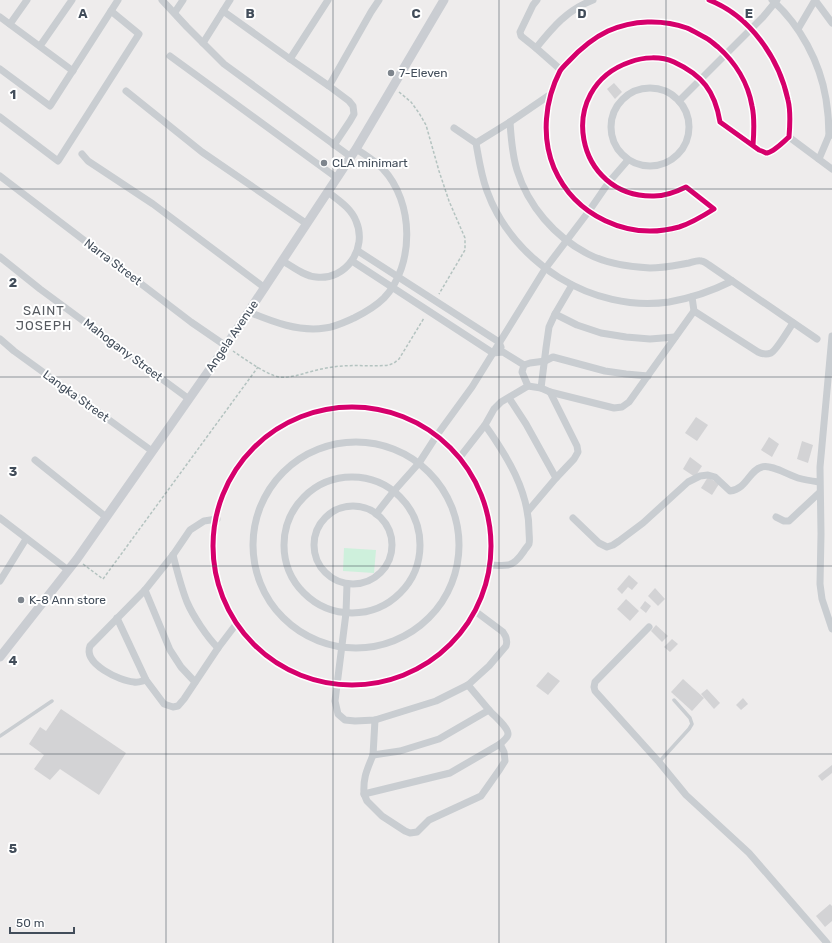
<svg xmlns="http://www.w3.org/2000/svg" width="832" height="943" viewBox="0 0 832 943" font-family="Rubik,sans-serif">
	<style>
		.green { fill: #cef0dc }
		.building { fill: #d3d3d5 }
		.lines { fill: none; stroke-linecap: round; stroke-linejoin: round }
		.path { stroke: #b4c3c0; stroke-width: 1.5; stroke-dasharray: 3 2; stroke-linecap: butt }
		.service { stroke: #c9cdd1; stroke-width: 3.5 }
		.minor { stroke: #c9cdd1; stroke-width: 7 }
		.secondary { stroke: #cacdd2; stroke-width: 9 }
		.cycleway-casing { stroke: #fff; stroke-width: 8 }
		.cycleway { stroke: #d6006c; stroke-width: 5 }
		.grid { fill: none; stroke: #424d5a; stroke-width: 1; stroke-opacity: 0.55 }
		.poi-dot { fill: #7e858d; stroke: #fff; stroke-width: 1.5 }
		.labels { text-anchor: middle; stroke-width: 4; stroke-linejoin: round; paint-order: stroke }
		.poi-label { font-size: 12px; fill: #424d5a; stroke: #fff; text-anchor: start }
		.street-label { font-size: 12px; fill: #424d5a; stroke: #fff }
		.neighbourhood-label { font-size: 13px; letter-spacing: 1px; fill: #575b61; stroke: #fff }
		.grid-label { font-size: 13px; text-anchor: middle; font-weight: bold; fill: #424d5a; stroke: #fff; stroke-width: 4; stroke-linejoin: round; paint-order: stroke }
	</style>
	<rect width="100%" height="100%" fill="#eeecec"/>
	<polygon class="green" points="344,548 376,550 374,573 343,571"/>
	<g class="building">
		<polygon points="614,83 622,92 615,99 607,89"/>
		<polygon points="696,417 708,425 697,441 685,433"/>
		<polygon points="769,437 779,444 772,457 761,450"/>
		<polygon points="802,441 813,445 808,463 797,459"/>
		<polygon points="690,457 702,466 695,477 683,469"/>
		<polygon points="708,477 719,484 712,495 701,488"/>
		<polygon points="629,575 638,583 632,590 628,587 622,594 617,589"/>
		<polygon points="655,588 665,599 658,606 648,596"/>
		<polygon points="626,599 639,611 630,621 617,609"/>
		<polygon points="645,601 651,606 646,613 640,608"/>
		<polygon points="656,625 668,636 662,642 651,631"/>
		<polygon points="672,639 678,644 670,652 664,647"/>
		<polygon points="548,672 560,681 548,695 536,686"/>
		<polygon points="683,679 704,698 692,711 671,692"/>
		<polygon points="707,689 720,703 714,709 701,694"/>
		<polygon points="743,698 748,704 741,710 736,705"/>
		<polygon points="61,709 126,753 99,795 60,769 50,780 34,769 44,755 29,744 40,727 46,731"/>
		<polygon points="832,765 832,773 822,781 818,776"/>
		<polygon points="830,904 832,906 832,921 825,927 816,916"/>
	</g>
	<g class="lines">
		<g class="path">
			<polyline points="399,92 411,102 419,113 426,125 439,171 449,201 465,238 465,250 439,294"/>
			<path d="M233,351C245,359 265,374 279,377C290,378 299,375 309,372C317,370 325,368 333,367C352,364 371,367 389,365L394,363L399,359L424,318"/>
			<polyline points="83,564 103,579 258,367"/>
		</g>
		<g class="service">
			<polyline points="0,736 52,701"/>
			<polyline points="659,762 689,729 692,724 690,718 674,700"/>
		</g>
		<g class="minor">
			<polyline points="162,0 187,27 224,64 351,157"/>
			<polyline points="537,0 533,5 520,32 521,36 536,48 561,70"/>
			<path d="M709,0C750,16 779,58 788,100C791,112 790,125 789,137C784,141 773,153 766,153C764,152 762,151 759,150L720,122C715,91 702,75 674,62C661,56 643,57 630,62C554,88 575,198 654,196C665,196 676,192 686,187L714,209C703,216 692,223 679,227C628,241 575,216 554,168C541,137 545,100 560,71C562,68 565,65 568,62C580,49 591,39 608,31C633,20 662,19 687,28C694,31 700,35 706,38C710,40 714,44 718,47C735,62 748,83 752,106C755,119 754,132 753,145"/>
			<path d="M772,0C800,25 820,62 826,99C828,111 829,124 829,136"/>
			<polyline points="223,11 290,59 329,86 349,101 353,106 354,114 350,121 334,145"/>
			<polyline points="175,12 183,0"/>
			<polyline points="0,17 73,71"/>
			<polyline points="10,24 27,0"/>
			<polyline points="798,29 815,0 832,23"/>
			<polyline points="203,43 230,0"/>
			<polyline points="40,46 72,0"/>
			<path d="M536,48C553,27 567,10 593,0"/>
			<polyline points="170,56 337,178"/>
			<polyline points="290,59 328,0"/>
			<polyline points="0,69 50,106 118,0"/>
			<polyline points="329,86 371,12 379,0"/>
			<circle cx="650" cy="127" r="39"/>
			<polyline points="126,91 202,152 307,224"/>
			<polyline points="679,101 763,17 777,0"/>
			<polyline points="0,117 58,161 139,34 111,11"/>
			<path d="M510,122C511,138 512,154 517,170C528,206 555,237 588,254C605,263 630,267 650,268C663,268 677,265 689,263C693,262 698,260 701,261C704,261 707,264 709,265L817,339"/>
			<path d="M454,128L476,143C479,160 481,175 487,191C513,263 593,313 669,302C692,298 712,291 732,281"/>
			<polyline points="789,137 832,169"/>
			<polyline points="476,143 510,122 551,94"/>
			<polyline points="82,154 88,161 153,204 265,288"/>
			<polyline points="819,159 830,133"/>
			<polyline points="0,176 191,322 226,346"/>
			<polyline points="358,251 499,342 501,347"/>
			<polyline points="0,257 40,289 189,399"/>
			<path d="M283,261C293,267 304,276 316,277C346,281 368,248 356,221C351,208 338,200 328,192"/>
			<polyline points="352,261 493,353 503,352 524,365"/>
			<path d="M692,297L694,311L758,352C762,354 766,355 771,353C776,351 789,329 793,323"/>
			<path d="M249,312C273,322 299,332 325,328C335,327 345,322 354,318C364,313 376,306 384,298C415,265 414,202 383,169C375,161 366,155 356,149"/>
			<polyline points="555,314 577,325 601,333 626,337 650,339 675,337"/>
			<polyline points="832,336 820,467 821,534 820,584 822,599 832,629"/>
			<polyline points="0,339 14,351 152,451"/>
			<polyline points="528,386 522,372 524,365 530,363 545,361 553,357 568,361 605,371 626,374 648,376"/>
			<polyline points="541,388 546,348 549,327 555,314 572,285"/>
			<polyline points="550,392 614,408 622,407 629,402 694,311"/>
			<polyline points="509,398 526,424 556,478"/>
			<circle cx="352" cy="546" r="139"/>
			<path d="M485,425C507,456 529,491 529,531C529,535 530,540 529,544C528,546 525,549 524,551C520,557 515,564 508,565C502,566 495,565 489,565"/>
			<circle cx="356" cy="545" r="103"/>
			<polyline points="460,457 485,425 494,409 501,402 528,386 541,388 550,392 577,446 578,452 574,459 556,478 528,511"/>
			<polyline points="35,460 106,517"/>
			<circle cx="352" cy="545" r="68"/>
			<circle cx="353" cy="545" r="39"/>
			<polyline points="376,514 394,491 419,463 437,435 472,387 545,269 589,211 609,182 628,160"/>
			<polyline points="776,517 784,521 789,521 819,493"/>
			<polyline points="0,518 68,570"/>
			<path d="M573,518L599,543L607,547L613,545L619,541L643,523L688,482L700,476L708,475L715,477L730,491C747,489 749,470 762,467C771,464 788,475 798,478C805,480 812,481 819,482"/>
			<path d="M173,555C177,571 181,587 187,602C193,616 207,637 218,648"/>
			<polyline points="0,581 26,539"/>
			<path d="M347,584L346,613L335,701L338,714L345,720L355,721L375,720L436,701L468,685L489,666L506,646C508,640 506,636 503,632L475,611"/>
			<polyline points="145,590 170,650 181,667 195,682"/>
			<polyline points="117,618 146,680 164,704 173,707 178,706 184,699 218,648 237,623"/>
			<polyline points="649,627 595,682 594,687 595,691 659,762 686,795 749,853 827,943"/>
			<path d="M146,680C142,681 138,683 134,682C120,681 83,664 90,646L145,590L173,555L190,530L204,521L217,519"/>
			<polyline points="375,720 373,755 400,751 439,739 489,710 468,685"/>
			<path d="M373,755C367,770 363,777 364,794L450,773L500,744C503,741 508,738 508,734C508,727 493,715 489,710"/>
			<polyline points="364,794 367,801 382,816 405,831 410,833 417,832 429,820 481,796 500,769 505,761 504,752 500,744"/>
		</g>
		<polyline class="secondary" points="0,657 77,559 226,346 356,149 444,0"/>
		<g class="cycleway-casing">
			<g id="cycleway">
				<path d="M709,0C750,16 779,58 788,100C791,112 790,125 789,137C784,141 773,153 766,153C764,152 762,151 759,150L720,122C715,91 702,75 674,62C661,56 643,57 630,62C554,88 575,198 654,196C665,196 676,192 686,187L714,209C703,216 692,223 679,227C628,241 575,216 554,168C541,137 545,100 560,71C562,68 565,65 568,62C580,49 591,39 608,31C633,20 662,19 687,28C694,31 700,35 706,38C710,40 714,44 718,47C735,62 748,83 752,106C755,119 754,132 753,145"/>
				<circle cx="352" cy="546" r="139"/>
			</g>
		</g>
		<use href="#cycleway" class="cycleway"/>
	</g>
	<path class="grid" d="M166,0V943M333,0V943M499,0V943M666,0V943M0,189H832M0,377H832M0,566H832M0,754H832"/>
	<g class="poi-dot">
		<circle cx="391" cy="73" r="4"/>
		<circle cx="324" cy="163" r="4"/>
		<circle cx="21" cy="600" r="4"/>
	</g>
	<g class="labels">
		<g class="poi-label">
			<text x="399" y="77">7-Eleven</text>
			<text x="332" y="167">CLA minimart</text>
			<text x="29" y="604">K-8 Ann store</text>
		</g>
		<g class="street-label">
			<text transform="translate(113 262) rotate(37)" y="4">Narra Street</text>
			<text transform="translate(232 336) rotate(-56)" y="4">Angela Avenue</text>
			<text transform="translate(123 350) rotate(37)" y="4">Mahogany Street</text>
			<text transform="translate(76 396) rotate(36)" y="4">Langka Street</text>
		</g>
		<g class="neighbourhood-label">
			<text x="44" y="315">SAINT<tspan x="44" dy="15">JOSEPH</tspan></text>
		</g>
	</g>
	<g class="grid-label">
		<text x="83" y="18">A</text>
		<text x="250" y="18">B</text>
		<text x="416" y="18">C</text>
		<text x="582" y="18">D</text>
		<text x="749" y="18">E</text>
		<text x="13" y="99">1</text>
		<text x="13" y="287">2</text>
		<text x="13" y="476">3</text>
		<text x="13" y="665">4</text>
		<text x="13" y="853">5</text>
	</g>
	<path d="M10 927v6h64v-6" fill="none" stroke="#424d5a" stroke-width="2"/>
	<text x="16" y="927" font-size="12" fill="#424d5a" stroke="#ffffff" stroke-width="3" paint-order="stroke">50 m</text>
</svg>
